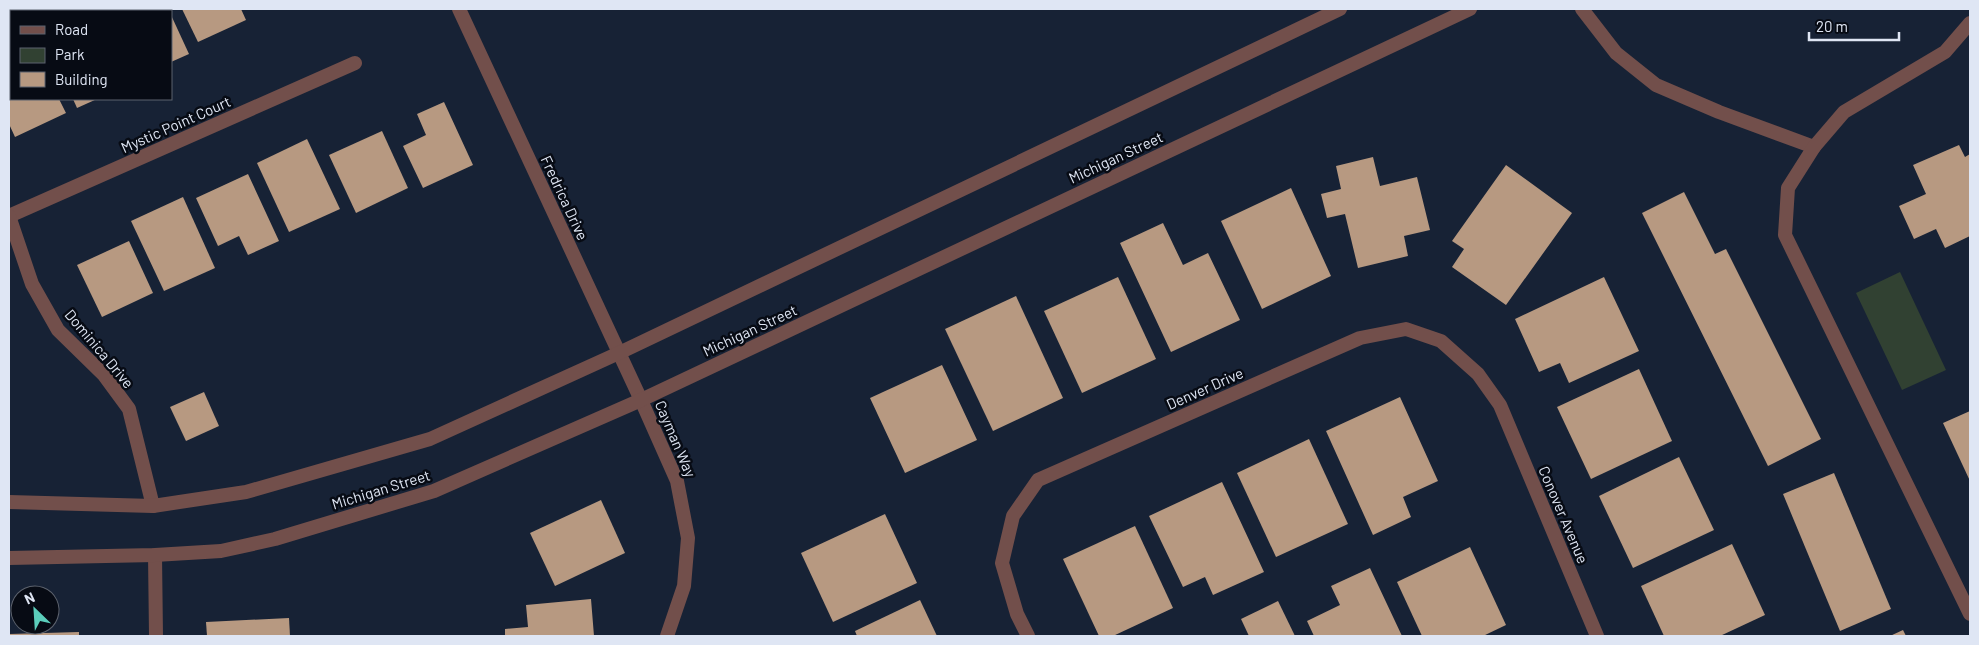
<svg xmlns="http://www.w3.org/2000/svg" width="1979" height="645" viewBox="0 0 1979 645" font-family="Barlow,sans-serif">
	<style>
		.green { fill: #314132 }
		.building { fill: #b79981 }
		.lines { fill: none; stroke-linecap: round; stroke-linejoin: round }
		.service { stroke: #724f4b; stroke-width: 14 }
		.minor { stroke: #724f4b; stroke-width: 14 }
		.tertiary { stroke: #724f4b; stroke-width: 14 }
		.labels { text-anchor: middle; stroke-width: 5; stroke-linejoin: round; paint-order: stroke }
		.street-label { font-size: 15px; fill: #dfe6f4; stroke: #070b14 }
	</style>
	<rect width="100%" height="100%" fill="#172235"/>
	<polygon class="green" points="1900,272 1946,370 1902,390 1856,293"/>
	<g class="building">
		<polygon points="109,9 168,9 169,11 104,11"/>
		<polygon points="182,9 241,9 246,20 198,42"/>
		<polygon points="171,15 189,54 171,62"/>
		<polygon points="11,58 11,99 59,99 66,113 15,137 9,124 9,59"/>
		<polygon points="73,99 97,99 77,108"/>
		<polygon points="444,102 473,165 423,188 403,146 426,135 417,114"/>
		<polygon points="382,131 408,188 356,213 329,155"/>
		<polygon points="307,139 340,209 289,232 257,163"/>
		<polygon points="1959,145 1965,157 1970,154 1970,236 1945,248 1936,229 1914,239 1899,206 1926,194 1913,165"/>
		<polygon points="1373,157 1380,186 1417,177 1430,230 1404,236 1408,256 1358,268 1345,214 1327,218 1321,194 1341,189 1336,166"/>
		<polygon points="1506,165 1572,213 1506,305 1452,267 1464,249 1452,241"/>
		<polygon points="248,174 279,241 248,255 239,236 218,246 196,198"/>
		<polygon points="1291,188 1331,276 1262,309 1221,221"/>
		<polygon points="1684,192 1715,254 1726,249 1821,439 1768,466 1642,213"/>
		<polygon points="183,197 215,268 164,291 131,221"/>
		<polygon points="1163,223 1183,265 1208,253 1240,320 1171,352 1120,243"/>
		<polygon points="129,241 153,293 102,317 77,265"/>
		<polygon points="1118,277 1156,359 1082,393 1044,311"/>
		<polygon points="1604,277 1639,351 1569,383 1560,363 1539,372 1515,319"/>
		<polygon points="1016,296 1063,398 993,431 945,329"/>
		<polygon points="942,365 977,440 905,473 870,398"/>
		<polygon points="1639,369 1672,441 1591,479 1557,407"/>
		<polygon points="204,392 219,426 186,441 170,407"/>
		<polygon points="1400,397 1438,481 1403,497 1411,517 1373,535 1326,431"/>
		<polygon points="1970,411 1970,481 1943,423"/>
		<polygon points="1309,439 1348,524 1276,557 1237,473"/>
		<polygon points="1679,457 1714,530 1633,568 1599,496"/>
		<polygon points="1834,473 1891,609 1840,631 1783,494"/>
		<polygon points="1222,482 1264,572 1213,595 1205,577 1183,587 1149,516"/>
		<polygon points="601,500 625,553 555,586 530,533"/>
		<polygon points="885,514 917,583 833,622 801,553"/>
		<polygon points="1135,526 1173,608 1113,636 1099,636 1063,559"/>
		<polygon points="1732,544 1765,615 1720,636 1664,636 1641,586"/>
		<polygon points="1470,547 1506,625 1483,636 1422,636 1397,582"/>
		<polygon points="1370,568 1402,636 1314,636 1307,621 1340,605 1331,586"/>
		<polygon points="591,599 594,636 505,636 505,629 528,627 526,605"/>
		<polygon points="920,600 937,636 857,636 855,631"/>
		<polygon points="1278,601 1295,636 1249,636 1241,619"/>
		<polygon points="289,618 290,636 207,636 206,622"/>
		<polygon points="1903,630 1906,636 1890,636"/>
		<polygon points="79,632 79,636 9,636 9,634"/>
	</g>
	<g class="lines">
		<g class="service">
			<polyline points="1582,9 1616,53 1656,85 1719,112 1814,147"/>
			<polyline points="1970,23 1945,52 1844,112 1814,147 1788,188 1785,235 1970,614"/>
		</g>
		<g class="minor">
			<polyline points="9,216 355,63"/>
			<polyline points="9,216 32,284 58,330 104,375 129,409 153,506"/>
			<polyline points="641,400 677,481 688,538 684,586 667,636"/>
			<polyline points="155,555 156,636"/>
			<polyline points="1028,636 1017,614 1002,563 1013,516 1038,480 1360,338 1406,329 1441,341 1478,374 1500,405 1597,636"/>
		</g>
		<g class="tertiary">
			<polyline points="459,9 641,400"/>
			<polyline points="9,502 153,506 246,492 430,439 619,353 1340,9"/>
			<polyline points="9,558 155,555 221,551 275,539 434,491 641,400 1470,9"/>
		</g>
	</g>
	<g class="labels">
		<g class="street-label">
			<text transform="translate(176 125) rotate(-24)" y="5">Mystic Point Court</text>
			<text transform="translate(1116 158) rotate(-25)" y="5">Michigan Street</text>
			<text transform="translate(564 198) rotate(65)" y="5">Fredrica Drive</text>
			<text transform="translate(750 331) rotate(-25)" y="5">Michigan Street</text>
			<text transform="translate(99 349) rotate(50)" y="5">Dominica Drive</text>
			<text transform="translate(1205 389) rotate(-24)" y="5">Denver Drive</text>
			<text transform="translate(675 439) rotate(67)" y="5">Cayman Way</text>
			<text transform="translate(381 490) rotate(-17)" y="5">Michigan Street</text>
			<text transform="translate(1563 515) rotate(67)" y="5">Conover Avenue</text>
		</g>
	</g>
	<rect width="1979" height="645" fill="none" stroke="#dfe6f4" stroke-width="20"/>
	<rect x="10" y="10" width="162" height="90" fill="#070b14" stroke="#5d636e"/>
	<rect x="20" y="26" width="25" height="8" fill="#724f4b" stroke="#5d636e"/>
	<text x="55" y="35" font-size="15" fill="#dfe6f4">Road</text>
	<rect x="20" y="48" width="25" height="15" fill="#314132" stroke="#5d636e"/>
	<text x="55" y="60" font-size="15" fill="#dfe6f4">Park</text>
	<rect x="20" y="72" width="25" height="15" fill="#b79981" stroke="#5d636e"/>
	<text x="55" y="85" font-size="15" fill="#dfe6f4">Building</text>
	<g transform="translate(35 610) rotate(335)"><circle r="24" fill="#070b14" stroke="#5d636e"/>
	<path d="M0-4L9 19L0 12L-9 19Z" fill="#5bcebb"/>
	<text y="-8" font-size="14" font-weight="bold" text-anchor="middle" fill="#dfe6f4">N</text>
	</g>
	<path d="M1809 32v8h90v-8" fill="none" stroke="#dfe6f4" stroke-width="2.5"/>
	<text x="1816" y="32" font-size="15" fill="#dfe6f4" stroke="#070b14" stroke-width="4" paint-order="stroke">20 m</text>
</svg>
